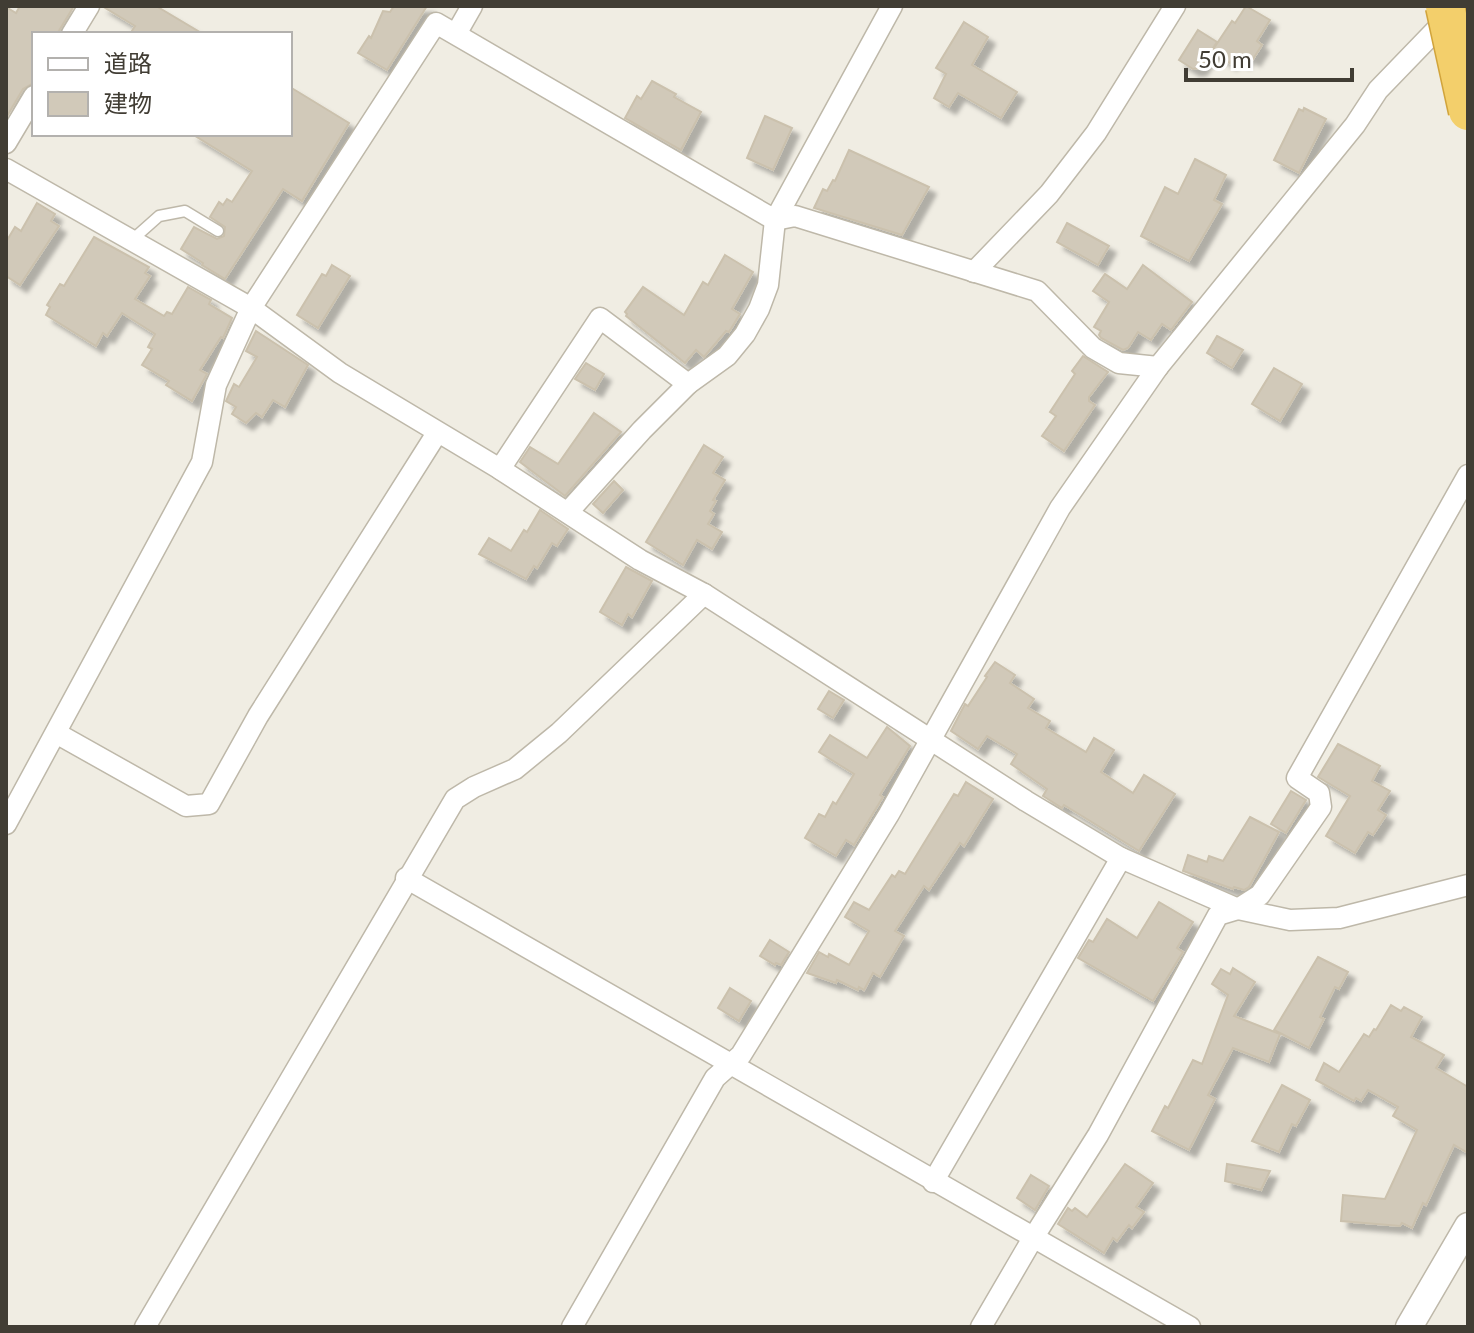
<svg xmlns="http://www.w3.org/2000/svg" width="1474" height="1333" viewBox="0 0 1474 1333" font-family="Lato,'Noto Sans JP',sans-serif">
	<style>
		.building { fill: #d1c9b9; stroke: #cbc1ad; stroke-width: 2; filter: url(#shadow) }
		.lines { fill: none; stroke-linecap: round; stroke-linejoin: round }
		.service-casing { stroke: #beb8a9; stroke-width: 13 }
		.minor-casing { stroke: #beb8a9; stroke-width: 23 }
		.tertiary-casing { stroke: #beb8a9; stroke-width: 29 }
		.service { stroke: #fff; stroke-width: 10 }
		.minor { stroke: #fff; stroke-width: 20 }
		.tertiary { stroke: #fff; stroke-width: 26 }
		.motorway-bridge-casing { stroke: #d1a43c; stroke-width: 41; stroke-linecap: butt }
		.motorway-bridge { stroke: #f3cf6b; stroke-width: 38 }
	</style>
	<defs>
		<filter id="shadow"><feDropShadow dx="7" dy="7" stdDeviation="2" flood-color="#0004"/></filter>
	</defs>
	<rect width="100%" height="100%" fill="#f0ede3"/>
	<g class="building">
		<polygon points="20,6 74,6 57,34 34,34 34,83 23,89 6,118 6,7 16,13"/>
		<polygon points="102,6 156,6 203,34 130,34 135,26"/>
		<polygon points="394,6 427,6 387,70 358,53 369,36 371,38 383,11 390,12"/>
		<polygon points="1246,6 1270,20 1257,41 1262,45 1253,59 1247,55 1243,62 1234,57 1230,63 1212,51 1232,21 1235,23"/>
		<polygon points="964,22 988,37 972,65 1017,92 1001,118 958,93 949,107 934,98 946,74 936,68"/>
		<polygon points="1198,30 1217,42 1200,68 1193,69 1179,60"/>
		<polygon points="652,81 676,94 674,97 701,112 681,150 625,118 637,96 641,99"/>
		<polygon points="290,87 349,123 302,201 283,189 225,279 202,265 203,263 181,249 194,227 217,239 224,236 225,227 210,217 219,202 223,205 227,199 232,202 252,171 192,134 290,134"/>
		<polygon points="1304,108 1326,119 1299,173 1274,160 1299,109 1303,111"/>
		<polygon points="765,116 792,128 773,170 747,158"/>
		<polygon points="849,150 929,187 902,235 814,208 823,189 827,191 833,180 835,181"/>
		<polygon points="1195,159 1226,175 1214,200 1222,204 1189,261 1141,236 1165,187 1178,194"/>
		<polygon points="37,203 55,214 51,221 59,226 20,285 6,276 6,242 15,227 21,231"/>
		<polygon points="1067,223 1109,246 1098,265 1057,242"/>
		<polygon points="94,237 149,267 145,273 150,276 135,299 164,316 167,312 172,314 188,287 211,300 209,304 232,318 223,338 221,337 200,370 207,374 192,401 166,385 169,381 142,365 152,349 148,347 155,334 122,313 107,336 103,333 96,346 46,315 50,307 47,305 60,284 64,286"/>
		<polygon points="725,255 753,272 732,309 740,314 729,332 726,331 704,357 696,350 685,363 626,316 627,314 625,312 643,287 684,315 703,282 708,285"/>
		<polygon points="332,265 350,276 318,328 297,315 322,274 326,276"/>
		<polygon points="1143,265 1192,302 1171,330 1162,324 1151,340 1138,332 1128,348 1123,350 1101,338 1099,335 1101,331 1094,327 1109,302 1093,291 1105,274 1127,289"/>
		<polygon points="256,331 308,365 285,407 273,400 262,417 256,413 246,423 232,414 236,407 226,401 234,384 239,387 257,357 246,351"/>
		<polygon points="1217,336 1243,350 1232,368 1207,353"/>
		<polygon points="1083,356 1108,372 1089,397 1089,401 1095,405 1064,451 1042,436 1056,416 1050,412 1075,374 1072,371"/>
		<polygon points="586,363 604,374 595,390 575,379"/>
		<polygon points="1274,368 1302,384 1280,421 1252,404"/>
		<polygon points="594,413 621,432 565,496 520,462 530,447 558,464"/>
		<polygon points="704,445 723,457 713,473 725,480 713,500 716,501 710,511 714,514 708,524 722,532 712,549 697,540 683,565 646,542"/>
		<polygon points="614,481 623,490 603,513 593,504"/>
		<polygon points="540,510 568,529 557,546 552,543 537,568 534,566 526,579 479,554 489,538 511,551 524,530 527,532"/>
		<polygon points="626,567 652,581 632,617 628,614 622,625 600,612"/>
		<polygon points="995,662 1015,675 1010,683 1034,699 1028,708 1050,721 1046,728 1086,752 1094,738 1114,750 1101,772 1133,793 1144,775 1175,794 1139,851 1064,805 1062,808 1043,796 1047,789 1011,764 1017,754 987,736 978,749 951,731 965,704 968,706 987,677 985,676"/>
		<polygon points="829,691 844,700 833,718 818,709"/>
		<polygon points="887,727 910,746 880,795 883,797 854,845 846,840 836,856 805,838 819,814 825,817 833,802 836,804 854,774 819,752 830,735 867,758"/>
		<polygon points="1338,744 1380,766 1372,781 1390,791 1378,810 1386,815 1373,835 1368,832 1355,853 1326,836 1350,796 1318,777"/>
		<polygon points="966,782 993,799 964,846 960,843 929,890 924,886 895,931 904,936 880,977 873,973 864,990 859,987 858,990 837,980 836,983 807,973 819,952 828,957 829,954 849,965 869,931 845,917 854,902 869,910 892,875 895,877 899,871 905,874 954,794 958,796"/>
		<polygon points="1291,791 1306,800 1286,833 1271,824"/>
		<polygon points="1250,817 1279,832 1249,887 1244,890 1234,887 1233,889 1183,871 1188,855 1207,862 1209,856 1223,861"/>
		<polygon points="1159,902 1193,922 1177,948 1183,952 1153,1001 1078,958 1089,940 1093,942 1107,919 1137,938"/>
		<polygon points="770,940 789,952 781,965 776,963 775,965 760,956"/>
		<polygon points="1318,957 1348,972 1339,989 1335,987 1320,1017 1324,1019 1309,1048 1274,1030"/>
		<polygon points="1233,968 1255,982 1234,1016 1280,1034 1269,1062 1233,1048 1208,1095 1215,1099 1189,1150 1152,1131 1165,1106 1168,1108 1193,1060 1202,1064 1228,995 1212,984 1221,969 1230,974"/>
		<polygon points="730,988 751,1001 739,1021 718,1008"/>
		<polygon points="1391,1005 1401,1011 1404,1007 1422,1017 1411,1037 1444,1055 1436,1068 1468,1087 1468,1153 1454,1145 1426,1205 1423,1203 1412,1228 1402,1223 1400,1226 1341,1221 1343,1195 1385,1199 1417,1130 1393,1116 1398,1107 1368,1090 1361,1101 1356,1098 1354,1101 1316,1080 1324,1063 1339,1072 1364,1034 1369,1037 1374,1029 1376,1030"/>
		<polygon points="1282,1085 1310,1100 1296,1126 1292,1124 1279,1152 1252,1141"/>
		<polygon points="1125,1164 1153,1183 1136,1207 1144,1212 1132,1228 1129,1225 1117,1241 1113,1238 1104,1253 1058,1224 1068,1208 1072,1211 1075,1208 1087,1217"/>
		<polygon points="1227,1164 1270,1171 1261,1190 1225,1181"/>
		<polygon points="1031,1175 1049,1186 1035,1210 1017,1198"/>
	</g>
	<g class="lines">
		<g class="service-casing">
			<polyline id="service" points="132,240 159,216 185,211 218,231"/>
		</g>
		<g class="minor-casing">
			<g id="minor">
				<polyline points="72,34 89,6"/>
				<polyline points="456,34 472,6"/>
				<polyline points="6,143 34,96"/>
				<polyline points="6,169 251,308 340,373 500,469 640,560 704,594 1026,801 1121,858 1238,909 1290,920 1339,918 1468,885"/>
				<polyline points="974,272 1049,194 1096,133 1175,6"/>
				<polyline points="500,469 600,318 688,384 727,356 745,334 759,309 768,285 775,220 892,6"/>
				<polyline points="568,512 642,430 688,384"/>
				<polyline points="56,733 186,806 209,804 258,716 437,433"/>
				<polyline points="6,824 202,462 216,385 251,308 436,23 775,220 795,216 1037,291 1093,348 1119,363 1158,367"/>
				<polyline points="406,878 1190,1327"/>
				<polyline points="933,1182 1121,858"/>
				<polyline points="145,1327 455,799 474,787 515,769 559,733 704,594"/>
				<polyline points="572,1327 715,1078 741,1055 889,814 1060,508 1158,367 1355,125 1378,90 1435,31 1456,29"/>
				<polyline points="981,1327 1033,1238 1098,1135 1218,915 1238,909 1260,895 1321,807 1319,793 1297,778 1468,475"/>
			</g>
		</g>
		<g class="tertiary-casing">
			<polyline id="tertiary" points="1409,1327 1468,1226"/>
		</g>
		<use href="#service" class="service"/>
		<use href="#minor" class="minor"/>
		<use href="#tertiary" class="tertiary"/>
		<g class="motorway-bridge-casing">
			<polyline id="motorway-bridge" points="1445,6 1468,111"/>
		</g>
		<use href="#motorway-bridge" class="motorway-bridge"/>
	</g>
	<rect width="1474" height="1333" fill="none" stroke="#413d34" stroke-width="16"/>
	<rect x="32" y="32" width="260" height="104" fill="#ffffff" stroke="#b3b1ae" stroke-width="2"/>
	<rect x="48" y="58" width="40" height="12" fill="#ffffff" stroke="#b3b1ae" stroke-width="2"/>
	<text x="104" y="72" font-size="24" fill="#413d34">道路</text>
	<rect x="48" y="92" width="40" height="24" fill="#d1c9b9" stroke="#b3b1ae" stroke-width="2"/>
	<text x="104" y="112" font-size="24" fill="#413d34">建物</text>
	<path d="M1186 68v12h166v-12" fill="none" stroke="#413d34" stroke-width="4"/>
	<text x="1198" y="68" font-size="24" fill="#413d34" stroke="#ffffff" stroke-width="6" paint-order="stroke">50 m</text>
</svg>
